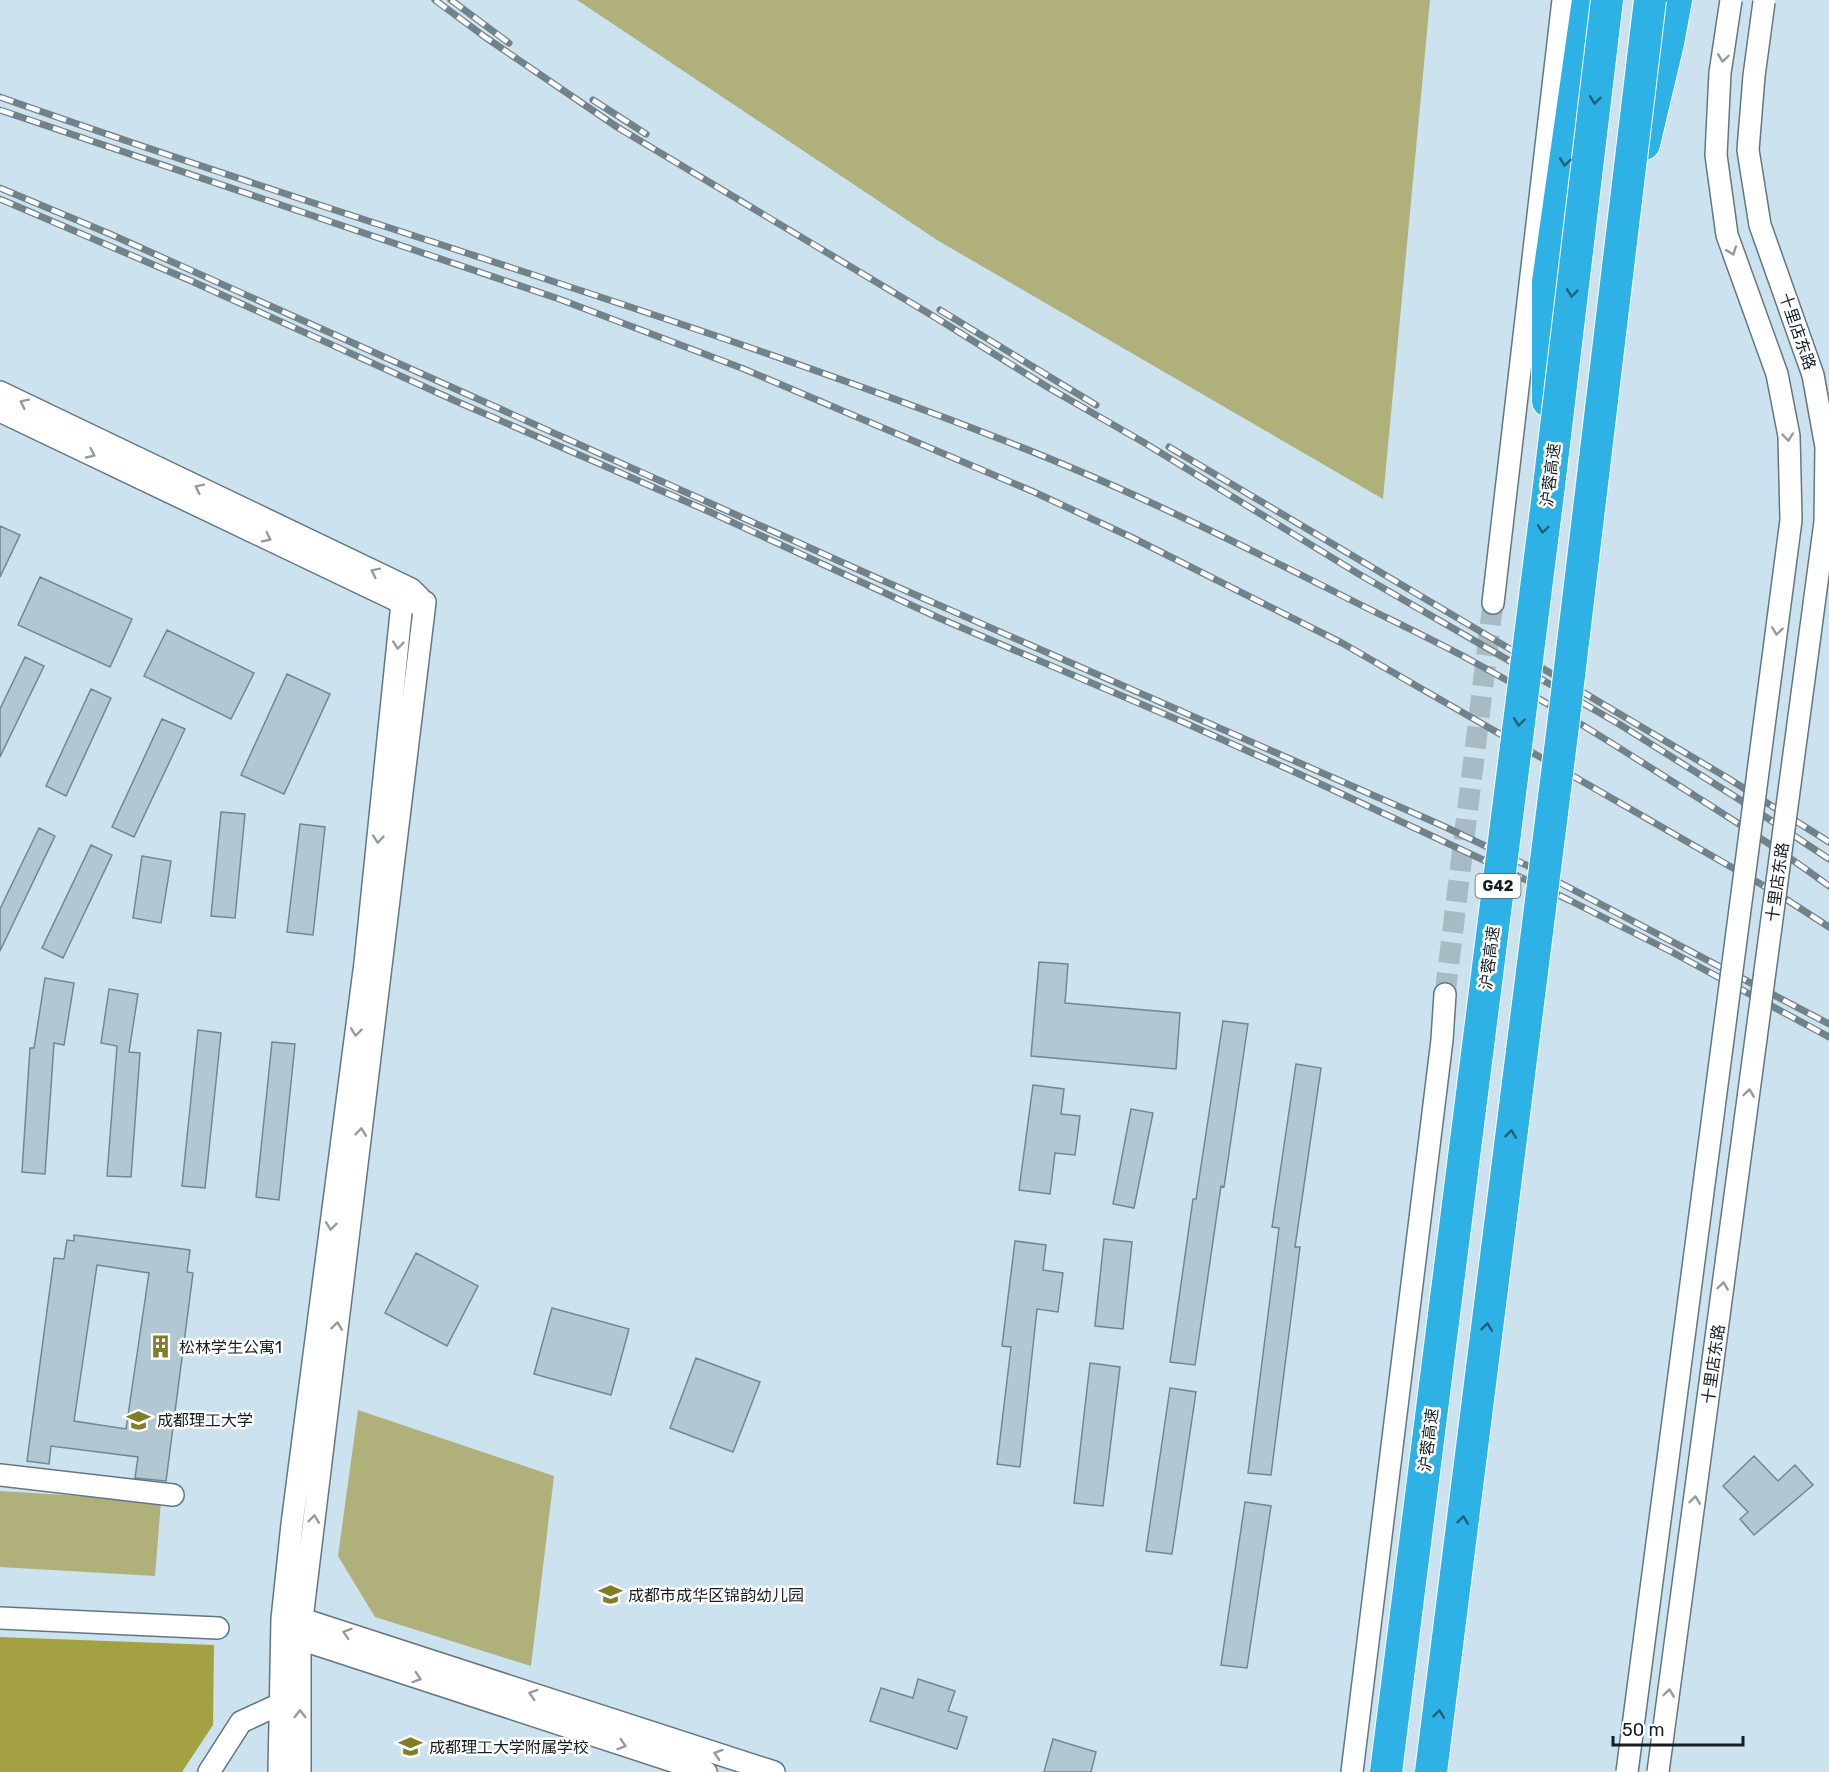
<svg xmlns="http://www.w3.org/2000/svg" width="1829" height="1772" font-family="Rubik,'Noto Sans SC',sans-serif">
	<style>
		.green { fill: #b0b07b }
		.forest { fill: #a3a141 }
		.building { fill: #b1c8d3; stroke: #728791; stroke-width: 1.5; fill-rule: evenodd }
		.lines { fill: none; stroke-linecap: round; stroke-linejoin: round }
		.minor-tunnel { stroke: #a7bbc5; stroke-width: 21; stroke-dasharray: 21 10; stroke-linecap: butt }
		.minor-casing { stroke: #637782; stroke-width: 24 }
		.highway-casing { stroke: #fff; stroke-width: 34 }
		.minor { stroke: #fff; stroke-width: 21 }
		.highway { stroke: #2eb1e4; stroke-width: 32 }
		.rail-casing { stroke: #72828a; stroke-width: 7 }
		.rail { stroke: #fff; stroke-width: 4.5; stroke-dasharray: 14; stroke-linecap: butt }
		.minor-bridge-casing { stroke: #637782; stroke-width: 24; stroke-linecap: butt }
		.highway-bridge-casing { stroke: #fff; stroke-width: 34; stroke-linecap: butt }
		.minor-bridge { stroke: #fff; stroke-width: 21 }
		.highway-bridge { stroke: #2eb1e4; stroke-width: 32 }
		.oneway { stroke: #969a9c }
		.oneway2 { stroke: #206079 }
		.labels { text-anchor: middle; stroke-width: 5; stroke-linejoin: round; paint-order: stroke }
		.shield { fill: #fff; stroke: #5b6264; stroke-width: 1.5 }
		.shield-label { font-size: 15px; font-weight: bold; fill: #151e22 }
		.street-label { font-size: 16px; fill: #151e22; stroke: #fff }
		.poi-label { font-size: 16px; fill: #151e22; stroke: #fff; text-anchor: start }
	</style>
	<rect width="100%" height="100%" fill="#cce2ee"/>
	<!-- green -->
	<path class="green" d="M 577,0 L 1430,0 L 1383,499 L 937,240 Z
		M 358,1410 L 554,1476 L 531,1666 L 375,1617 L 338,1556 Z
		M 0,1491 L 161,1501 L 155,1576 L 0,1567 Z"/>
	<!-- forest -->
	<path class="forest" d="M 0,1637 L 214,1645 L 213,1725 L 182,1772 L 0,1772 Z"/>
	<!-- building -->
	<path class="building" d="M 0,526 L 20,535 L 0,577 Z
		M 40,577 L 132,619 L 110,667 L 18,625 Z
		M 167,630 L 254,673 L 231,719 L 144,676 Z
		M 25,657 L 44,666 L 0,757 L 0,709 Z
		M 287,674 L 330,694 L 284,794 L 241,775 Z
		M 91,689 L 111,698 L 66,796 L 46,786 Z
		M 162,719 L 185,729 L 134,837 L 112,827 Z
		M 221,812 L 245,814 L 235,918 L 211,916 Z
		M 300,824 L 325,827 L 313,935 L 287,932 Z
		M 39,828 L 55,836 L 0,951 L 0,909 Z
		M 91,845 L 112,855 L 63,958 L 42,948 Z
		M 142,856 L 171,861 L 161,923 L 133,918 Z
		M 1039,962 L 1068,964 L 1065,1003 L 1180,1013 L 1176,1069 L 1031,1056 Z
		M 45,978 L 74,983 L 64,1045 L 54,1043 L 45,1174 L 22,1172 L 30,1048 L 34,1048 Z
		M 109,989 L 138,994 L 129,1052 L 140,1053 L 131,1177 L 107,1176 L 117,1046 L 101,1043 Z
		M 1223,1021 L 1248,1024 L 1224,1187 L 1221,1186 L 1195,1365 L 1170,1362 L 1193,1199 L 1196,1199 Z
		M 198,1030 L 221,1033 L 205,1188 L 182,1186 Z
		M 272,1042 L 295,1044 L 279,1200 L 256,1197 Z
		M 1296,1064 L 1321,1068 L 1295,1247 L 1300,1247 L 1271,1475 L 1248,1473 L 1279,1228 L 1272,1227 Z
		M 1033,1085 L 1064,1089 L 1061,1114 L 1080,1116 L 1075,1155 L 1055,1153 L 1050,1194 L 1019,1190 Z
		M 1131,1109 L 1153,1113 L 1134,1208 L 1113,1204 Z
		M 74,1235 L 190,1250 L 187,1272 L 193,1273 L 166,1481 L 135,1478 L 138,1457 L 51,1446 L 49,1464 L 27,1461 L 54,1258 L 64,1259 L 67,1240 L 74,1241 ZM 97,1265 L 149,1273 L 126,1429 L 74,1421 Z
		M 1104,1239 L 1132,1242 L 1123,1329 L 1095,1326 Z
		M 1015,1241 L 1046,1245 L 1043,1270 L 1063,1273 L 1058,1312 L 1037,1309 L 1020,1467 L 997,1464 L 1011,1347 L 1002,1346 Z
		M 416,1253 L 478,1286 L 447,1346 L 385,1313 Z
		M 552,1308 L 629,1329 L 611,1395 L 534,1374 Z
		M 696,1358 L 760,1382 L 733,1452 L 670,1428 Z
		M 1090,1363 L 1120,1367 L 1103,1506 L 1074,1503 Z
		M 1170,1388 L 1196,1392 L 1172,1554 L 1146,1551 Z
		M 1754,1456 L 1778,1481 L 1795,1465 L 1813,1485 L 1754,1535 L 1740,1519 L 1748,1512 L 1723,1486 Z
		M 1245,1502 L 1271,1506 L 1247,1668 L 1221,1665 Z
		M 918,1679 L 955,1691 L 948,1711 L 967,1717 L 957,1749 L 870,1721 L 881,1688 L 913,1698 Z
		M 1053,1739 L 1096,1752 L 1091,1772 L 1044,1772 Z"/>
	<g class="lines">
		<!-- minor-tunnel -->
		<path class="minor-tunnel" d="M 1445,994 L 1493,603"/>
		<defs>
			<path id="minor" d="M 0,392 L 411,589 L 420,598
				M 0,411 L 402,603 L 415,603
				M 1493,603 L 1563,0
				M 0,1475 L 173,1495
				M 0,1618 L 218,1628
				M 289,1619 L 302,1619 L 774,1772
				M 287,1640 L 300,1639 L 706,1772
				M 209,1772 L 241,1722 L 280,1704
				M 279,1772 L 282,1619 L 292,1524 L 365,963 L 402,603 L 411,589
				M 300,1772 L 300,1639 L 302,1619 L 425,602
				M 1352,1772 L 1442,1040 L 1445,994"/>
			<path id="highway" d="M 1644,144 L 1668,43 L 1676,0
				M 1548,401 L 1548,282 L 1588,0"/>
		</defs>
		<!-- minor casing -->
		<use href="#minor" class="minor-casing"/>
		<!-- highway casing -->
		<use href="#highway" class="highway-casing"/>
		<!-- minor -->
		<use href="#minor" class="minor"/>
		<!-- highway -->
		<use href="#highway" class="highway"/>
		<defs>
			<path id="rail" d="M 435,0 L 485,37 L 617,127 L 933,316 L 1049,388 L 1143,442 L 1357,573 L 1619,724 L 1734,796 L 1829,859
				M 451,0 L 509,43
				M 0,97 C 335,216 677,313 1008,442 C 1121,486 1230,539 1337,593 C 1382,616 1428,637 1472,661 C 1537,696 1599,735 1662,775 C 1719,811 1775,846 1829,886
				M 593,100 L 646,134
				M 0,110 L 559,299 L 744,369 L 1034,492 L 1133,538 L 1342,643 L 1778,894 L 1829,927
				M 0,188 L 110,234 L 877,578 L 1441,825 L 1526,865 L 1829,1024
				M 0,199 L 189,280 L 458,402 L 710,512 L 939,618 L 1183,722 L 1299,774 L 1569,900 L 1670,951 L 1829,1037
				M 940,310 L 1096,405
				M 1169,447 L 1726,777 L 1829,842"/>
		</defs>
		<!-- rail casing -->
		<use href="#rail" class="rail-casing"/>
		<!-- rail -->
		<use href="#rail" class="rail"/>
		<defs>
			<path id="minor-bridge" d="M 1627,1772 L 1791,520 L 1789,436 L 1777,374 L 1727,235 L 1716,155 L 1720,73 L 1731,0
				M 1658,1772 L 1825,522 L 1826,447 L 1813,375 L 1760,225 L 1748,150 L 1754,76 L 1764,2"/>
			<path id="highway-bridge" d="M 1386,1772 L 1549,486 L 1607,0
				M 1431,1772 L 1563,726 L 1650,0"/>
		</defs>
		<!-- minor-bridge casing -->
		<use href="#minor-bridge" class="minor-bridge-casing"/>
		<!-- highway-bridge casing -->
		<use href="#highway-bridge" class="highway-bridge-casing"/>
		<!-- minor-bridge -->
		<use href="#minor-bridge" class="minor-bridge"/>
		<!-- highway-bridge -->
		<use href="#highway-bridge" class="highway-bridge"/>
	</g>
	<!-- one-way arrows -->
	<defs><path id="oneway-chevron" d="M-2-3.5L2.5 0L-2 3.5" fill="none" stroke-width="1.6" stroke-linecap="round" stroke-linejoin="round" transform="scale(1.5)"/></defs>
	<g class="oneway">
		<use href="#oneway-chevron" transform="translate(1723 58) rotate(98)"/>
		<use href="#oneway-chevron" transform="translate(1732 251) rotate(70)"/>
		<use href="#oneway-chevron" transform="translate(24 403) rotate(-154)"/>
		<use href="#oneway-chevron" transform="translate(1788 437) rotate(84)"/>
		<use href="#oneway-chevron" transform="translate(91 454) rotate(25)"/>
		<use href="#oneway-chevron" transform="translate(199 488) rotate(-154)"/>
		<use href="#oneway-chevron" transform="translate(267 538) rotate(26)"/>
		<use href="#oneway-chevron" transform="translate(375 572) rotate(-154)"/>
		<use href="#oneway-chevron" transform="translate(1777 631) rotate(97)"/>
		<use href="#oneway-chevron" transform="translate(398 645) rotate(96)"/>
		<use href="#oneway-chevron" transform="translate(378 839) rotate(96)"/>
		<use href="#oneway-chevron" transform="translate(356 1032) rotate(97)"/>
		<use href="#oneway-chevron" transform="translate(1749 1093) rotate(-82)"/>
		<use href="#oneway-chevron" transform="translate(361 1132) rotate(-83)"/>
		<use href="#oneway-chevron" transform="translate(331 1226) rotate(97)"/>
		<use href="#oneway-chevron" transform="translate(1723 1286) rotate(-82)"/>
		<use href="#oneway-chevron" transform="translate(337 1326) rotate(-83)"/>
		<use href="#oneway-chevron" transform="translate(1695 1500) rotate(-82)"/>
		<use href="#oneway-chevron" transform="translate(314 1519) rotate(-83)"/>
		<use href="#oneway-chevron" transform="translate(347 1633) rotate(-162)"/>
		<use href="#oneway-chevron" transform="translate(417 1678) rotate(18)"/>
		<use href="#oneway-chevron" transform="translate(1669 1693) rotate(-82)"/>
		<use href="#oneway-chevron" transform="translate(533 1694) rotate(-162)"/>
		<use href="#oneway-chevron" transform="translate(300 1714) rotate(-90)"/>
		<use href="#oneway-chevron" transform="translate(622 1745) rotate(18)"/>
		<use href="#oneway-chevron" transform="translate(718 1754) rotate(-162)"/>
	</g>
	<g class="oneway2">
		<use href="#oneway-chevron" transform="translate(1595 100) rotate(97)"/>
		<use href="#oneway-chevron" transform="translate(1565 162) rotate(98)"/>
		<use href="#oneway-chevron" transform="translate(1572 293) rotate(97)"/>
		<use href="#oneway-chevron" transform="translate(1543 529) rotate(97)"/>
		<use href="#oneway-chevron" transform="translate(1519 722) rotate(97)"/>
		<use href="#oneway-chevron" transform="translate(1511 1134) rotate(-83)"/>
		<use href="#oneway-chevron" transform="translate(1487 1327) rotate(-83)"/>
		<use href="#oneway-chevron" transform="translate(1463 1520) rotate(-83)"/>
		<use href="#oneway-chevron" transform="translate(1439 1714) rotate(-83)"/>
	</g>
	<!-- icons -->
	<defs>
		<symbol id="building-bare" viewBox="-9 -9 18 18"><path d="M-4-6H4V6H1V3H-1V6H-4ZM-2.5-4.3h1.7v1.8h-1.7ZM.8-4.3h1.7v1.8H.8ZM-2.5-1h1.7V.8h-1.7ZM.8-1h1.7V.8H.8Z" fill="#807e26" stroke="#fff" stroke-width="2.5" paint-order="stroke"/></symbol>
		<symbol id="university-bare" viewBox="-9 -9 18 18"><path d="M0-5L7-2L0 1L-7-2ZM-4 1L0 2.5L4 1V4Q0 6-4 4Z" fill="#807e26" stroke="#fff" stroke-width="2.5" paint-order="stroke"/></symbol>
		<symbol id="school-bare" viewBox="-9 -9 18 18"><path d="M0-5L7-2L0 1L-7-2ZM-4 1L0 2.5L4 1V4Q0 6-4 4Z" fill="#807e26" stroke="#fff" stroke-width="2.5" paint-order="stroke"/></symbol>
	</defs>
	<g fill-rule="evenodd">
		<use href="#building-bare" x="144" y="1330" width="33" height="33"/>
		<use href="#university-bare" x="122" y="1404" width="33" height="33"/>
		<use href="#school-bare" x="594" y="1578" width="33" height="33"/>
		<use href="#school-bare" x="394" y="1730" width="33" height="33"/>
	</g>
	<g class="labels">
		<!-- shield labels -->
		<rect class="shield" x="1475.5" y="874" width="45" height="24" rx="4.5"/>
		<g class="shield-label">
			<text x="1498" y="891">G42</text>
		</g>
		<!-- street labels -->
		<g class="street-label">
			<text transform="translate(1798 331) rotate(71)" y="6">十里店东路</text>
			<text transform="translate(1550 475) rotate(-83)" y="6">沪蓉高速</text>
			<text transform="translate(1777 882) rotate(-82)" y="6">十里店东路</text>
			<text transform="translate(1489 958) rotate(-83)" y="6">沪蓉高速</text>
			<text transform="translate(1713 1364) rotate(-82)" y="6">十里店东路</text>
			<text transform="translate(1428 1440) rotate(-83)" y="6">沪蓉高速</text>
		</g>
		<!-- poi labels -->
		<g class="poi-label">
			<text x="179" y="1353">松林学生公寓1</text>
			<text x="157" y="1426">成都理工大学</text>
			<text x="628" y="1601">成都市成华区锦韵幼儿园</text>
			<text x="429" y="1753">成都理工大学附属学校</text>
		</g>
	</g>
	<!-- scale -->
	<path d="M1613 1736v9h130v-9" fill="none" stroke="#151e22" stroke-width="3"/>
	<text x="1622" y="1736" font-size="18" fill="#151e22" stroke="#ffffff" stroke-width="4.5" paint-order="stroke">50 m</text>
</svg>
